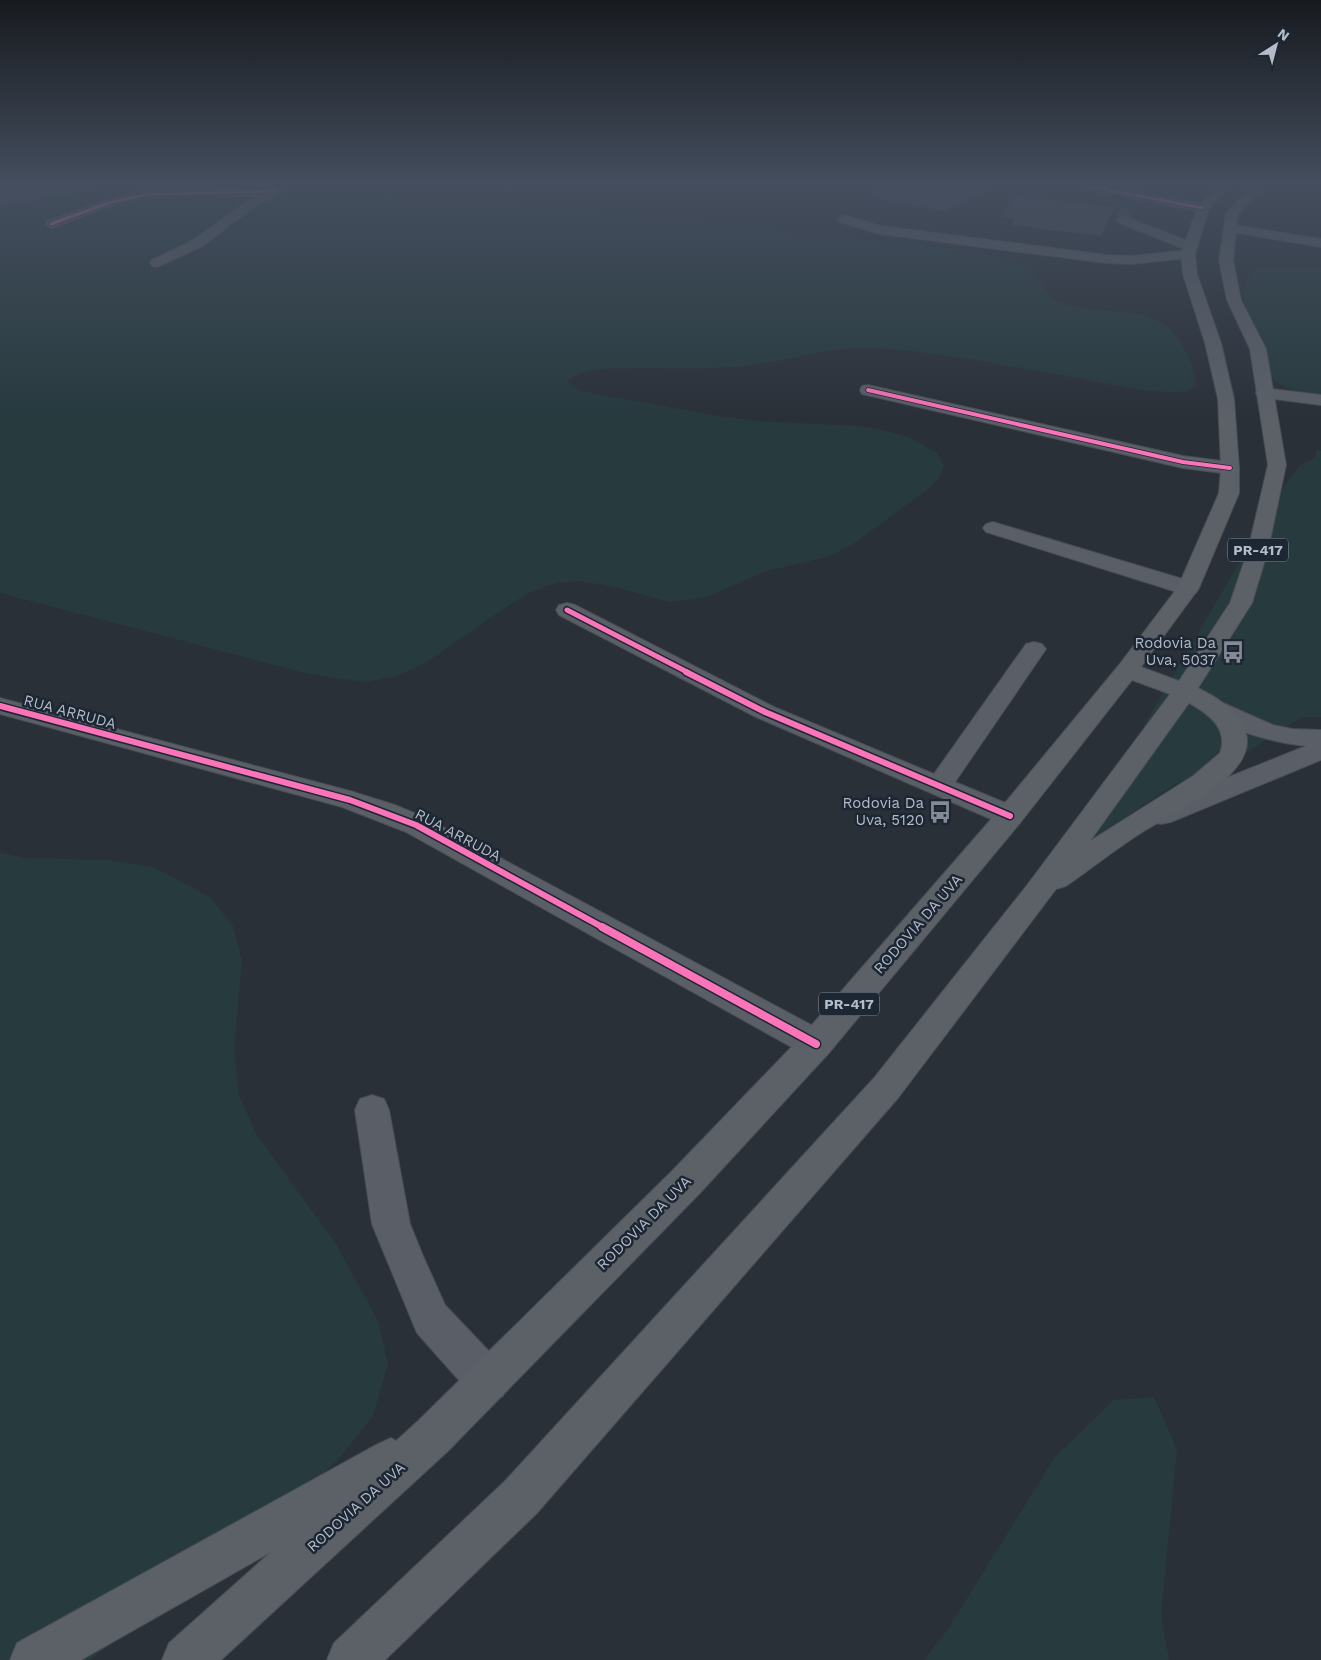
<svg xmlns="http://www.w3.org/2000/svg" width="1321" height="1660" font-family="'Work Sans',sans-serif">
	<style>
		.green { fill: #273a3e }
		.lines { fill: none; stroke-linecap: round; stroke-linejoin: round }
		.river { fill: #384963; fill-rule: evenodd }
		.building { fill: #444950 }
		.minor-tunnel { stroke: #3f454e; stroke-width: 13; stroke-dasharray: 13 6; stroke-linecap: butt }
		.minor-casing { stroke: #484c53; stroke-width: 2 }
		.major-casing { stroke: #484c55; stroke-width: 2 }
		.minor { fill: #5a5e66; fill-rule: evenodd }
		.major { fill: #5c6168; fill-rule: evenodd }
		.cycleway-far4-casing { stroke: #1d2633; stroke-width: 4.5 }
		.cycleway-far3-casing { stroke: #1d2633; stroke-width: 5.5 }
		.cycleway-far2-casing { stroke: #1d2633; stroke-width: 8 }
		.cycleway-far1-casing { stroke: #1d2633; stroke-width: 9 }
		.cycleway-casing { stroke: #1d2633; stroke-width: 11 }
		.cycleway-far4 { stroke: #fb73b8; stroke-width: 3 }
		.cycleway-far3 { stroke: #fb73b8; stroke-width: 4 }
		.cycleway-far2 { stroke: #fb73b8; stroke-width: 5 }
		.cycleway-far1 { stroke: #fb73b8; stroke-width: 6 }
		.cycleway { stroke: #fb73b8; stroke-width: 8 }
		.labels { text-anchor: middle; stroke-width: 5; stroke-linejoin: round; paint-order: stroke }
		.shield { fill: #1d2633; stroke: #878f9c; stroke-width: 1 }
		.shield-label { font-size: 14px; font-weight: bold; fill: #b4bcc9 }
		.poi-label { font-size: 15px; fill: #b4bcc9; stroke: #1d2633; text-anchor: end }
		.street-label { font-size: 15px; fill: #b4bcc9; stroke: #1d2633 }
	</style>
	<rect width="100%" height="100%" fill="#2a3038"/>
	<!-- green -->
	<path class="green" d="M 0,186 L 355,186 C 417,202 480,199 543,206 C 680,220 817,235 954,249 C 971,252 1018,258 1031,268 C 1043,279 1043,297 1059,302 C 1105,320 1162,297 1186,352 C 1191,363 1195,373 1196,385 C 1194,386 1192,388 1190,390 C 1173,398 1099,382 1078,378 C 1010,367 941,351 872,348 C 830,346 794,359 753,365 C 716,370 677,368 640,368 C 617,369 585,366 567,381 L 580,391 L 719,416 L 758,421 L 858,426 L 879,429 L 908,437 L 936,452 L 944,465 L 939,478 L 929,488 L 852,545 L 827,557 L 763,572 L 707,597 L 670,602 L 611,586 L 578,581 L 555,583 L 529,593 L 509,605 L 425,663 L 394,677 L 365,682 L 309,674 L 0,593 Z
		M 1271,266 L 1321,268 L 1321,398 C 1305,394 1283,389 1271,377 C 1264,371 1262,354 1258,345 C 1248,317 1226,273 1271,266 Z
		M 1316,450 L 1321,451 L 1321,717 L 1302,717 L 1246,753 L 1190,781 L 1177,783 L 1089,841 L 1134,751 L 1144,725 L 1285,485 L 1300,465 L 1315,458 Z
		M 0,853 L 26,858 L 108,860 L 153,867 L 210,897 L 233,926 L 242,961 L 234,1049 L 239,1095 L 256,1134 L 336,1244 L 378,1321 L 388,1364 L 373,1416 L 337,1461 L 212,1568 L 90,1660 L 0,1660 Z
		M 1154,1397 L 1177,1450 L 1161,1615 L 1169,1660 L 924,1660 L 948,1629 L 1055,1457 L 1114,1400 Z"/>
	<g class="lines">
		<!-- river -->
		<path class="river" d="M 37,186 L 91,186 L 88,191 L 80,192 L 0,205 L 0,191 Z"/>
	</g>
	<!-- building -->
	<path class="building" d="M 874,186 L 995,186 L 944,211 L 873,198 Z
		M 1015,196 L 1114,207 L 1101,236 L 1011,225 L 1015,219 L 1002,217 Z"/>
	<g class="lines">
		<!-- minor-tunnel -->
		<path class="minor-tunnel" d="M 1123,220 L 1126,209"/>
		<defs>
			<path id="minor" d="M 1080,186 L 1104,186 L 1203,204 L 1209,208 L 1203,212 L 1086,189 Z
				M 275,187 L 281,191 L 279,193 L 255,206 L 203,246 L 157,267 L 152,266 L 150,263 L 152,260 L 193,240 L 255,196 C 214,198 172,192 132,200 C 106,206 81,218 55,227 L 51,228 L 45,224 L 47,221 L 104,201 L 143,191 Z
				M 844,215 L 881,226 L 1107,255 L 1132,256 L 1187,250 L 1119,223 L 1117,220 L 1123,216 L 1196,244 L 1198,247 L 1191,251 L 1195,254 L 1193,257 L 1188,258 L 1132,264 L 1107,263 L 879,234 L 840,222 L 838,219 Z
				M 1229,224 L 1321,239 L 1321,247 L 1225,231 L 1223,228 L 1225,225 Z
				M 868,385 L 1183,456 L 1230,462 L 1237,464 L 1239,468 L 1237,472 L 1230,474 L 1183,468 L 862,394 L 860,390 L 862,386 Z
				M 1264,388 L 1321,395 L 1321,405 L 1258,397 L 1256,393 L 1258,389 Z
				M 993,522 L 1196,583 L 1199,588 L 1196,593 L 1188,594 L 1180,593 L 986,532 L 983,528 L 986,524 Z
				M 567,603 L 575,605 L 774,707 L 934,774 L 1026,644 L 1034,642 L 1042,644 L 1046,649 L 955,782 L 1020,809 L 1024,816 L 1020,823 L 1010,825 L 1000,823 L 756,717 L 559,615 L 556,610 L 559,605 Z
				M 0,698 L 350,791 L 395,805 L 426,818 L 828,1034 L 832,1044 L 828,1054 L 816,1058 L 804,1054 L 406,832 L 342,807 L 0,714 Z
				M 1212,698 L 1273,725 L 1292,729 L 1321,730 L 1321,760 L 1171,822 L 1161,824 L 1151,822 L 1147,815 L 1151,808 L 1306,746 C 1280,744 1214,728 1200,706 L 1203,701 Z
				M 372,1095 L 384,1099 L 389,1110 L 410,1224 L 423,1256 L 445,1305 L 503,1366 L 509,1381 L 503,1396 L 488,1402 L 473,1396 L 417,1333 L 372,1224 L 355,1110 L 360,1099 Z"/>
			<path id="major" d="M 1218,186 L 1230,186 L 1209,209 L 1195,254 L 1197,274 L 1221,343 L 1234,399 L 1239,468 L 1239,493 L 1199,588 L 1141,667 L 1179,681 L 1230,603 L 1248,550 L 1268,465 L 1250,349 L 1227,300 L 1219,260 L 1226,213 L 1252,186 L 1264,186 L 1238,214 L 1233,260 L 1241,300 L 1266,349 L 1286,465 L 1268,550 L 1252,603 L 1198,688 C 1216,697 1232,707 1242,724 C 1270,770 1175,812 1144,831 C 1117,848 1092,868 1066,886 L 1056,889 L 898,1098 L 537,1513 L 385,1660 L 327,1660 L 334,1643 L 505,1481 L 874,1078 L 1028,884 L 1170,694 L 1132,680 L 1020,823 L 828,1054 L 699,1194 L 448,1451 L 221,1660 L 162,1660 L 169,1643 L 271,1552 L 81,1660 L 10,1660 L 17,1643 L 376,1445 L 391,1438 L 396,1441 L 418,1421 L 673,1170 L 804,1034 L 1000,809 L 1119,665 L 1178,587 L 1219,493 L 1221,468 L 1218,399 L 1205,343 L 1183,274 L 1181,254 L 1197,208 ZM 1189,703 C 1208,714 1229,728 1220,753 L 1193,776 L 1090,841 Z"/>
		</defs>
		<!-- minor casing -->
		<use href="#minor" class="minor-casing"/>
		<!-- major casing -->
		<use href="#major" class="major-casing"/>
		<!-- minor -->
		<use href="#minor" class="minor"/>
		<!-- major -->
		<use href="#major" class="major"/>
		<defs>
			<path id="cycleway-far4" d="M 1086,186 L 1203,208
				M 51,224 L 108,203 L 143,195 L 275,191"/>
			<path id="cycleway-far3" d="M 868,390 L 1183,462 L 1230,468"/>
			<path id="cycleway-far2" d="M 567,610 L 689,673"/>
			<path id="cycleway-far1" d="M 686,672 L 765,712 L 1010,816
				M 0,706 L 350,800 L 416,825 L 604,928"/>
			<path id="cycleway" d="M 602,927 L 816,1044"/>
		</defs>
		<!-- cycleway-far4 casing -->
		<use href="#cycleway-far4" class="cycleway-far4-casing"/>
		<!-- cycleway-far3 casing -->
		<use href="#cycleway-far3" class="cycleway-far3-casing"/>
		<!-- cycleway-far2 casing -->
		<use href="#cycleway-far2" class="cycleway-far2-casing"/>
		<!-- cycleway-far1 casing -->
		<use href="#cycleway-far1" class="cycleway-far1-casing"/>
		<!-- cycleway casing -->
		<use href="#cycleway" class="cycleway-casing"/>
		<!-- cycleway-far4 -->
		<use href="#cycleway-far4" class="cycleway-far4"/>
		<!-- cycleway-far3 -->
		<use href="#cycleway-far3" class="cycleway-far3"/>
		<!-- cycleway-far2 -->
		<use href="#cycleway-far2" class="cycleway-far2"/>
		<!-- cycleway-far1 -->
		<use href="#cycleway-far1" class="cycleway-far1"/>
		<!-- cycleway -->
		<use href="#cycleway" class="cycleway"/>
	</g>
	<!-- sky -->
	<linearGradient id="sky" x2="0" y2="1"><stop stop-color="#171a1f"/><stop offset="0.44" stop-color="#444e5e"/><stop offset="1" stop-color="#444e5e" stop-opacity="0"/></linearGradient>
	<rect width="1321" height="418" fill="url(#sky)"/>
	<!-- icons -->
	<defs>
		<symbol id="bus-bare" viewBox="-9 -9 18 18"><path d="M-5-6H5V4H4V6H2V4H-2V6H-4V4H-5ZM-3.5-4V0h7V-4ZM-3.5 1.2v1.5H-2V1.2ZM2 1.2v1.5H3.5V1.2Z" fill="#848b96" stroke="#1d2633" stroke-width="2.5" paint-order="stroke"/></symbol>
	</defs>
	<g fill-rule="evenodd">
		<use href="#bus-bare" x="1217" y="636" width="32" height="32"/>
		<use href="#bus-bare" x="924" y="796" width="32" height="32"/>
	</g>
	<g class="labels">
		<!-- shield labels -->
		<g class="shield">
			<rect x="1228" y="538.5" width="60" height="23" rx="4"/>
			<rect x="819" y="992.5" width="60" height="23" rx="4"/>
		</g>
		<g class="shield-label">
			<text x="1258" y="555">PR-417</text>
			<text x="849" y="1009">PR-417</text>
		</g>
		<!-- poi labels -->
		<g class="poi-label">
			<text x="1216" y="648">Rodovia Da<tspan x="1216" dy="17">Uva, 5037</tspan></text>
			<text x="924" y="808">Rodovia Da<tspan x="924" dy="17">Uva, 5120</tspan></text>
		</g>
		<!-- street labels -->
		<g class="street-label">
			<text transform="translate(70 712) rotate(15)" y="5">RUA ARRUDA</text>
			<text transform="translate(458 835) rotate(28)" y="5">RUA ARRUDA</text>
			<text transform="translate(918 924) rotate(-49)" y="5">RODOVIA DA UVA</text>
			<text transform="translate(644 1223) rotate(-45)" y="5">RODOVIA DA UVA</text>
			<text transform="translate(356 1507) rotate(-42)" y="5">RODOVIA DA UVA</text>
		</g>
	</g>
	<!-- north arrow -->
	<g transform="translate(1276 45) rotate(36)" stroke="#1d2633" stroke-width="4" paint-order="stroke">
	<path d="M0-4L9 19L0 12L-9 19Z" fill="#b4bcc9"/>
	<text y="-8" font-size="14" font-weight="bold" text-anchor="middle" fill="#b4bcc9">N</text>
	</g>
</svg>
